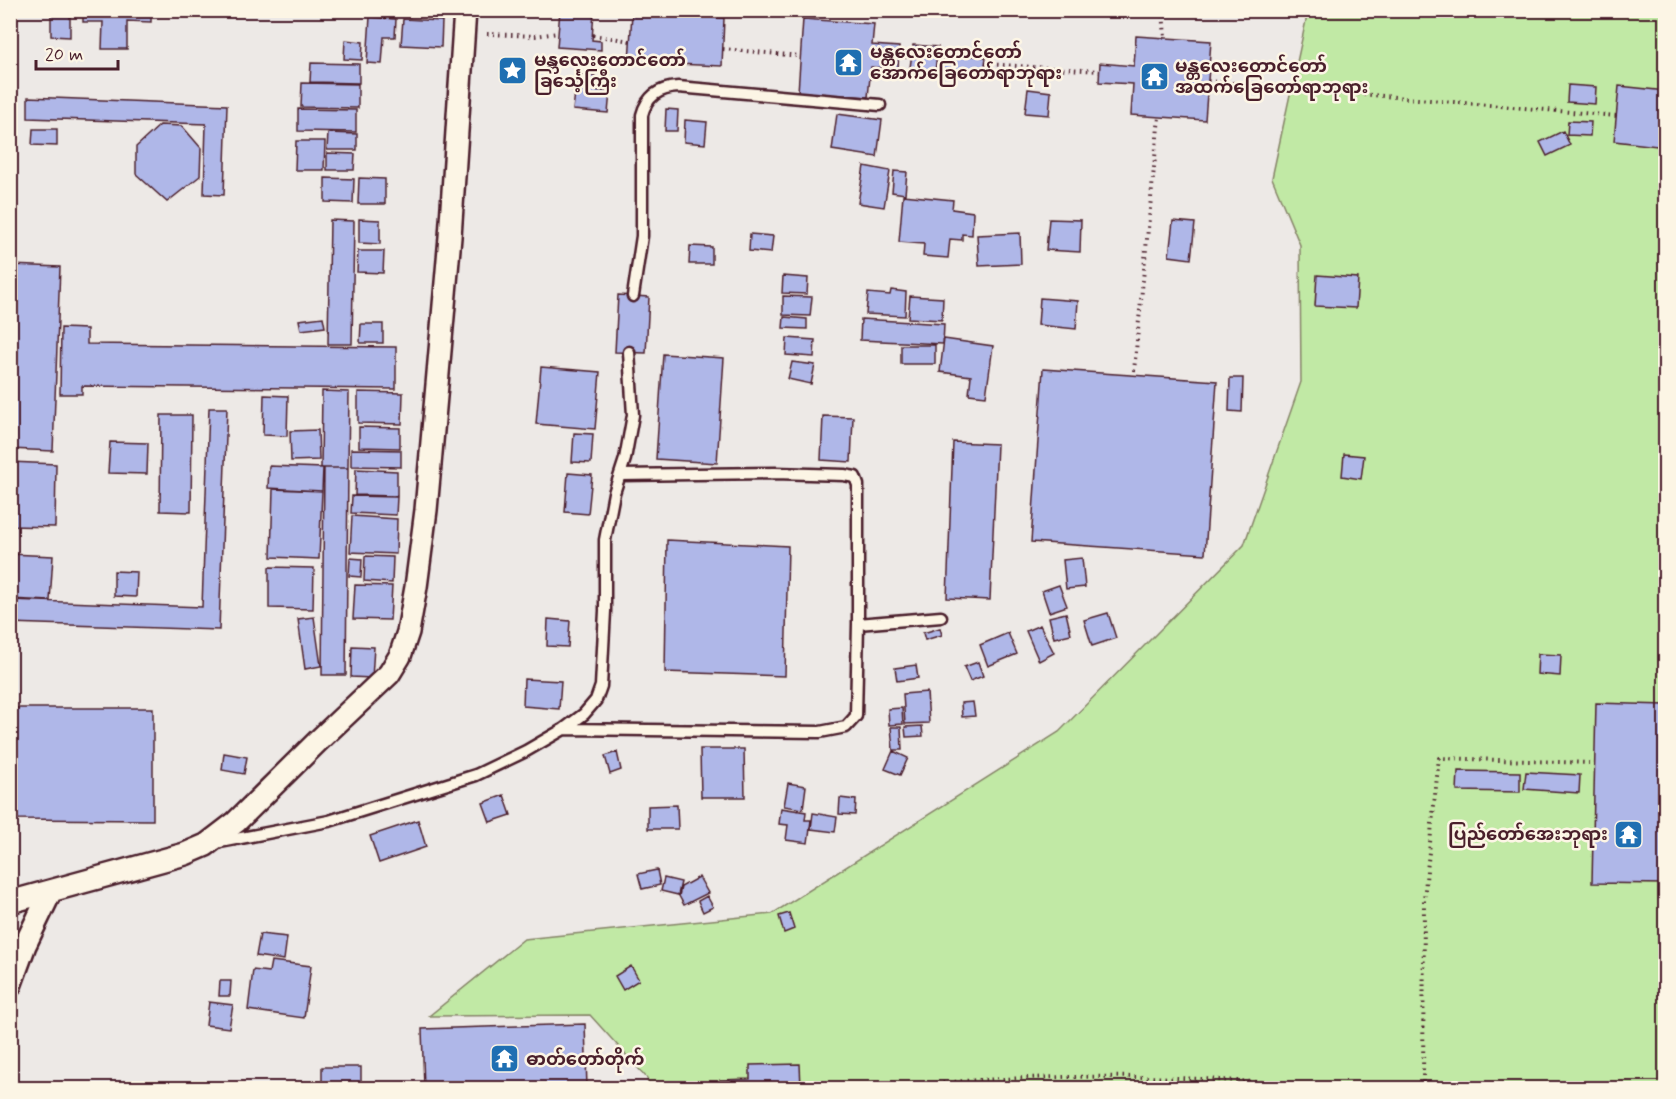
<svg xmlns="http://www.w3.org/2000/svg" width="1676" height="1099" font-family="Mynerve,'Noto Sans Myanmar',sans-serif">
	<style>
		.green { fill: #c1e9a5; stroke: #868468; stroke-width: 1.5 }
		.building { fill: #afb7e8; stroke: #4a1f2b; stroke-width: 1.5 }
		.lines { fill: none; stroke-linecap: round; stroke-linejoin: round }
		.service-casing { stroke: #4a1f2b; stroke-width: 15 }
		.minor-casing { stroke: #4a1f2b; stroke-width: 26 }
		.path { stroke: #4a1f2b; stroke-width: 4; stroke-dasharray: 1.5 4.5; stroke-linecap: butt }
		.service { stroke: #fcf5e5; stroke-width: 10 }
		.minor { stroke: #fcf5e5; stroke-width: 21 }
		.labels { text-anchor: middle; stroke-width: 5; stroke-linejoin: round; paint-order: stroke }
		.poi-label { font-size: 18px; font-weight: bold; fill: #4a1f2b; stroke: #fcf5e5; text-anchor: start }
	</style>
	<rect width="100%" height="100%" fill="#ede9e6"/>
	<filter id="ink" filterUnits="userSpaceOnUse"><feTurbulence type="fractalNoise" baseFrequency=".0167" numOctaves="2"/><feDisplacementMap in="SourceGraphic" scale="12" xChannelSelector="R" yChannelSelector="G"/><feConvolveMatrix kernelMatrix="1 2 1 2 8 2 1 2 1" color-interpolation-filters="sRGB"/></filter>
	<g filter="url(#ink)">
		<!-- green -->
		<path class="green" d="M 1308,11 L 1665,11 L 1665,1088 L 649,1088 L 647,1078 L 590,1015 L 429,1016 L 524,939 L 772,914 L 1059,732 L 1244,545 L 1301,382 L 1300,245 L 1272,178 Z"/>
		<!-- building -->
		<path class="building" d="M 51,10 L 70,10 L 70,37 L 51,36 Z
			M 83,10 L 151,10 L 151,22 L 127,21 L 127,49 L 102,49 L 103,22 L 83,22 Z
			M 560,10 L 594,11 L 592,40 L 601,41 L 601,50 L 557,47 Z
			M 632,13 L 724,18 L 722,66 L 629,62 Z
			M 370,17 L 396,19 L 395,37 L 384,37 L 382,64 L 367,63 Z
			M 403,19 L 442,21 L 441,47 L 401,45 Z
			M 803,19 L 874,24 L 872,45 L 899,47 L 898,69 L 871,67 L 868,97 L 798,92 Z
			M 1136,36 L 1211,41 L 1205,120 L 1131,115 L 1133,84 L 1099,82 L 1100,63 L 1134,66 Z
			M 345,40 L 363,42 L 362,60 L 344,59 Z
			M 913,45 L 938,47 L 935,71 L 910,68 Z
			M 943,53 L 986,57 L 984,73 L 942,69 Z
			M 311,63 L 359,64 L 359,83 L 310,82 Z
			M 577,74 L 595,76 L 594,90 L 610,92 L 608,113 L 573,110 Z
			M 302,83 L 358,84 L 358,108 L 301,107 Z
			M 1568,85 L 1596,87 L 1595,104 L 1567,102 Z
			M 1619,86 L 1666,91 L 1666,147 L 1614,141 Z
			M 1028,89 L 1051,92 L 1049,115 L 1025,113 Z
			M 28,97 L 227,105 L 224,195 L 204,194 L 206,124 L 28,118 Z
			M 298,109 L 356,110 L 356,132 L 298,131 Z
			M 666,109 L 678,110 L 677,131 L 665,131 Z
			M 837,114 L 882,120 L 877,157 L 832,150 Z
			M 685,120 L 707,122 L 705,144 L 684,142 Z
			M 1568,121 L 1591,122 L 1590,136 L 1567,135 Z
			M 160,125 L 182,126 L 201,148 L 200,176 L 167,202 L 136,174 L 136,147 Z
			M 33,129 L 57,129 L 57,146 L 32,145 Z
			M 1563,131 L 1570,145 L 1547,156 L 1540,142 Z
			M 328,133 L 357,134 L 357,150 L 327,150 Z
			M 296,141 L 325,141 L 324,170 L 295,170 Z
			M 327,153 L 355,154 L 354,170 L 327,170 Z
			M 864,166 L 890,171 L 884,207 L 858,203 Z
			M 894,171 L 907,172 L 905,194 L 892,192 Z
			M 325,178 L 354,179 L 353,203 L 325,202 Z
			M 359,178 L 385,179 L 385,204 L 358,204 Z
			M 903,195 L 953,200 L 952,209 L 973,212 L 972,235 L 962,234 L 962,240 L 950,239 L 948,258 L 923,256 L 924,244 L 899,242 Z
			M 359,219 L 380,220 L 380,244 L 359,243 Z
			M 1049,219 L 1081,220 L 1080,252 L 1046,250 Z
			M 330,220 L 354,221 L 352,344 L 328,344 Z
			M 1173,221 L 1195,223 L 1191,259 L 1169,256 Z
			M 1020,233 L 1021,264 L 979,266 L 977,235 Z
			M 750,234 L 773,236 L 771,253 L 749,251 Z
			M 690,246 L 712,247 L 712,264 L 689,264 Z
			M 358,251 L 384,251 L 383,273 L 357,272 Z
			M 10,265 L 60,267 L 53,451 L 10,449 Z
			M 1317,275 L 1358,278 L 1356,308 L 1315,306 Z
			M 783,276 L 808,278 L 807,294 L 782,293 Z
			M 891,290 L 906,292 L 905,316 L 866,314 L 868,293 L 890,295 Z
			M 618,295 L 649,297 L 646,353 L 615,352 Z
			M 783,296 L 812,297 L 810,316 L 783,315 Z
			M 910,296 L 943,298 L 942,320 L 908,318 Z
			M 1040,298 L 1078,301 L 1076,329 L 1038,325 Z
			M 323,317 L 325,327 L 301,330 L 299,320 Z
			M 784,317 L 807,319 L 807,329 L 783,328 Z
			M 861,319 L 944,324 L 943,344 L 860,340 Z
			M 361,324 L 383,324 L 383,343 L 360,343 Z
			M 61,328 L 87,329 L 87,344 L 396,347 L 396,389 L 82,386 L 82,394 L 60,394 Z
			M 787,338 L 815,340 L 814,357 L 786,355 Z
			M 944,339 L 993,346 L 986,396 L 969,394 L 971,376 L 940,372 Z
			M 901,345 L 935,345 L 935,364 L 901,364 Z
			M 663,354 L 724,358 L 717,463 L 656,459 Z
			M 792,362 L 815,365 L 811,384 L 788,379 Z
			M 541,367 L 600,372 L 595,429 L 536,424 Z
			M 1043,369 L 1217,381 L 1205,554 L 1031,542 Z
			M 1230,378 L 1243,378 L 1242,412 L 1229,411 Z
			M 322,391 L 349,392 L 348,468 L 321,468 Z
			M 358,392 L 403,393 L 402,424 L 358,423 Z
			M 264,395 L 288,396 L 287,436 L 263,435 Z
			M 209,408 L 227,408 L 219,630 L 10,623 L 10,600 L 202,607 Z
			M 161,415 L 192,415 L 191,512 L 160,511 Z
			M 823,416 L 853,417 L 851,462 L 821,460 Z
			M 359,427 L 400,428 L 400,448 L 359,447 Z
			M 318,430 L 319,460 L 291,461 L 290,431 Z
			M 574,433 L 593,434 L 591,463 L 572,462 Z
			M 110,442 L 148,443 L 147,474 L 108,473 Z
			M 953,442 L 997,444 L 990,600 L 947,598 Z
			M 351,449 L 401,450 L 401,467 L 351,466 Z
			M 1344,454 L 1364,456 L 1361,479 L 1342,476 Z
			M 10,462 L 56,464 L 55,527 L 10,526 Z
			M 269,466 L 323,468 L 322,491 L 268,488 Z
			M 324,468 L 348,468 L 346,675 L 322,675 Z
			M 356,469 L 397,471 L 397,496 L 355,495 Z
			M 568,473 L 592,475 L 588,514 L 565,512 Z
			M 273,489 L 322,491 L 319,559 L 271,557 Z
			M 352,496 L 397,497 L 396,515 L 351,513 Z
			M 352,516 L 397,519 L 396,554 L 350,552 Z
			M 667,540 L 788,546 L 785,676 L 665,672 Z
			M 10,554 L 53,556 L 50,601 L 10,599 Z
			M 365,556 L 393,557 L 392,583 L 364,581 Z
			M 350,558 L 362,559 L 361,577 L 349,576 Z
			M 1082,558 L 1085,587 L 1066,589 L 1063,560 Z
			M 269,567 L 314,568 L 313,609 L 269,608 Z
			M 114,571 L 137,572 L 136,597 L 114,596 Z
			M 355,585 L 392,586 L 390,620 L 353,619 Z
			M 1059,585 L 1067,606 L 1049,612 L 1042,591 Z
			M 1066,613 L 1071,634 L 1054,638 L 1049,617 Z
			M 1108,613 L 1116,638 L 1092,646 L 1084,620 Z
			M 314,617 L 321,666 L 305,669 L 298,619 Z
			M 548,619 L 570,621 L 568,647 L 547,646 Z
			M 1040,625 L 1054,653 L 1039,661 L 1026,631 Z
			M 940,628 L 942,635 L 925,640 L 923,633 Z
			M 1008,633 L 1017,654 L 988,666 L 980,645 Z
			M 352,646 L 374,647 L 372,678 L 351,677 Z
			M 1538,654 L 1561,655 L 1560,676 L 1537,674 Z
			M 978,662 L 983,676 L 970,681 L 964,667 Z
			M 916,665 L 918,678 L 897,681 L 895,668 Z
			M 524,679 L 561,681 L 559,709 L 523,706 Z
			M 927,692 L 929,723 L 905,724 L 903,694 Z
			M 973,702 L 975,716 L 962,717 L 961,703 Z
			M 1596,703 L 1666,705 L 1666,884 L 1592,883 Z
			M 10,708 L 153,708 L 153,820 L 10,819 Z
			M 902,708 L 903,724 L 889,725 L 888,709 Z
			M 922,726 L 923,736 L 906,737 L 905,727 Z
			M 891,727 L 901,727 L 902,750 L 893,750 Z
			M 700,749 L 744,749 L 745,797 L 701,797 Z
			M 893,751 L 908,758 L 900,775 L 885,769 Z
			M 617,752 L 621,770 L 610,774 L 605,756 Z
			M 224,753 L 247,757 L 244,774 L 222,770 Z
			M 1458,771 L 1520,772 L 1520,792 L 1457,791 Z
			M 1526,772 L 1580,775 L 1579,793 L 1524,789 Z
			M 788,783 L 806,786 L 803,809 L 784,806 Z
			M 504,795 L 511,815 L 490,822 L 483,803 Z
			M 840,798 L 856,800 L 855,815 L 839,814 Z
			M 677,805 L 678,829 L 648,829 L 648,806 Z
			M 781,808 L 806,812 L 805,820 L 811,820 L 808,843 L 786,840 L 788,825 L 779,824 Z
			M 813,813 L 837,817 L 835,832 L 811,829 Z
			M 418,820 L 426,847 L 379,863 L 370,836 Z
			M 657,870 L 660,885 L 642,889 L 638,874 Z
			M 699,877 L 708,893 L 684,905 L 679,896 L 681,887 Z
			M 664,878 L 681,882 L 678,895 L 661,891 Z
			M 707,896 L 713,907 L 703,912 L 698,901 Z
			M 789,913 L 794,929 L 784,933 L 779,916 Z
			M 260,934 L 287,937 L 284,960 L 256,956 Z
			M 271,961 L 311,966 L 304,1018 L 248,1010 L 253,970 L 269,972 Z
			M 631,966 L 639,980 L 623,990 L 615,976 Z
			M 220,981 L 231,981 L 230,996 L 219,996 Z
			M 209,1002 L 233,1005 L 229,1028 L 206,1025 Z
			M 585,1024 L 587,1088 L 424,1088 L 422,1029 Z
			M 800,1064 L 801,1088 L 720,1088 L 720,1080 L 750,1079 L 750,1065 Z
			M 322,1067 L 361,1067 L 361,1088 L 322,1088 Z"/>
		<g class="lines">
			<defs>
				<path id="service" d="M 633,296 L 642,236 L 642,115 C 647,96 659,88 678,87 L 880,105
					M 858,624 L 941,617
					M 565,729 L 820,732 L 846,727 L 856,716 L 858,624 L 858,485 L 855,477 L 844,475 L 775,473 L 620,475
					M 215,843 L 329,821 L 476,775 L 526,751 L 564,729 L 584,714 L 596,700 L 601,686 L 605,611 L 605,540 L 614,493 L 625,459 L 633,415 L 629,352"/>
				<path id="minor" d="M 10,902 L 185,854 L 206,845 L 236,822 L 318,741 L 389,674 L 400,656 L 408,632 L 416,587 L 426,510 L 450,237 L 465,10
					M 10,986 L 25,945 L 51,891"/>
			</defs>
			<!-- service casing -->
			<use href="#service" class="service-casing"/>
			<!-- minor casing -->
			<use href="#minor" class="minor-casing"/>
			<!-- path -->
			<path class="path" d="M 1163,10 L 1165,38
				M 487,34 L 535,36 L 558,33
				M 593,35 L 630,41
				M 723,49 L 800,56
				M 899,57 L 911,57
				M 937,59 L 942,60
				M 985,64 L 1100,71
				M 1208,81 L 1617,116
				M 1134,371 L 1159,117
				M 895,1088 C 924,1086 953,1081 981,1080 C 1094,1074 1208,1076 1320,1088
				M 1423,1088 L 1424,899 L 1439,758 L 1589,763"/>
			<!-- service -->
			<use href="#service" class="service"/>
			<!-- minor -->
			<use href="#minor" class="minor"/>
		</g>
	</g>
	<!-- icons -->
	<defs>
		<symbol id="temple-square" viewBox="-11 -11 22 22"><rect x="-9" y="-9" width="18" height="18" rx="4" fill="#1f6fb2" stroke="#fcf5e5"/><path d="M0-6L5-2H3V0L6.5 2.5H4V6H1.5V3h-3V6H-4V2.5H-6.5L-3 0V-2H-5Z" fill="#fff"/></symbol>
		<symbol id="sight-square" viewBox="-11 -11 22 22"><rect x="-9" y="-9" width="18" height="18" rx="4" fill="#1f6fb2" stroke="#fcf5e5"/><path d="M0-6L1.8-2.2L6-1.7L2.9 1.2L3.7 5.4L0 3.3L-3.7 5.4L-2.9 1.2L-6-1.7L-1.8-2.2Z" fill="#fff"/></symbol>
	</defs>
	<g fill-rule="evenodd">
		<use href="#temple-square" x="832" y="46" width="33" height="33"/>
		<use href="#sight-square" x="496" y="54" width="33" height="33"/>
		<use href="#temple-square" x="1138" y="60" width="33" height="33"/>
		<use href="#temple-square" x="1612" y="818" width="33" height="33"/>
		<use href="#temple-square" x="488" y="1042" width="33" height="33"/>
	</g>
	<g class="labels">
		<!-- poi labels -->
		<g class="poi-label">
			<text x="870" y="58">မန္တ‌လေးတောင်တော်<tspan x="870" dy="21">အောက်ခြေတော်ရာဘုရား‌</tspan></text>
			<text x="534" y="66">မန္တလေးတောင်တော်<tspan x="534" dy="21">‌ခြင်္သေ့ကြီး</tspan></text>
			<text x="1175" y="72">မန္တ‌လေးတောင်တော်<tspan x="1175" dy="21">အထက်ခြေတော်ရာဘုရား‌</tspan></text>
			<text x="1608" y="840" text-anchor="end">ပြည်တော်အေးဘုရား</text>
			<text x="526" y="1065">ဓာတ်တော်တိုက်</text>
		</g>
	</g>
	<!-- margin -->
	<rect width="1676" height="1099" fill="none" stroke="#fcf5e5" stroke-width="36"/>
	<rect x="18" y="18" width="1640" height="1063" fill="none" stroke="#4a1f2b" stroke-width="2" filter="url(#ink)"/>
	<!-- scale -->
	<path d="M36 60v9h82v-9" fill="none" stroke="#4a1f2b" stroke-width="3"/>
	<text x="45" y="60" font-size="18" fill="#4a1f2b" stroke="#fcf5e5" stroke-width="4.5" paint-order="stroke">20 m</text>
</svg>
